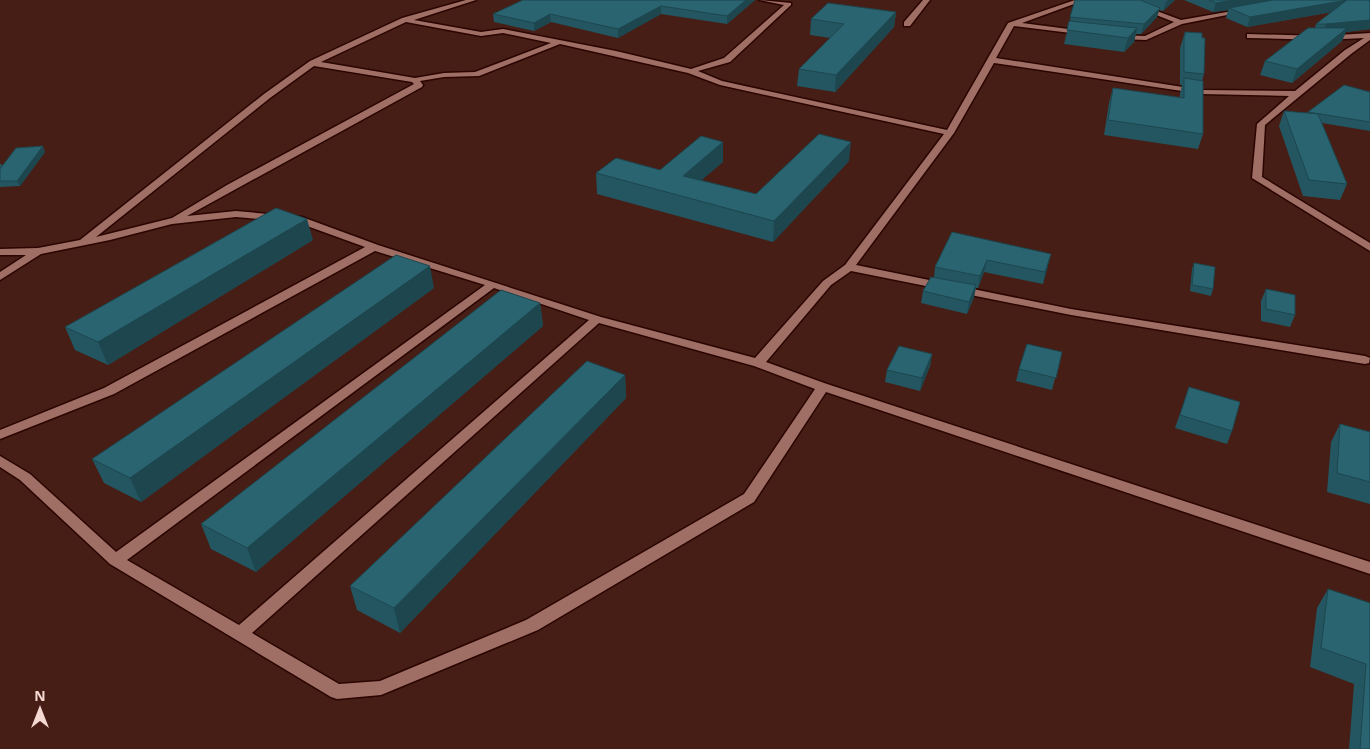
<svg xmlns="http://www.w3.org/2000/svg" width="1370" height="749" font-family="'Open Sans',sans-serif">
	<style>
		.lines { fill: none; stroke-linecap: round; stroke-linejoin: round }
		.minor-casing { stroke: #2b0501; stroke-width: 3 }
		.minor { fill: #9f6e64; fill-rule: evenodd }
		.wall { fill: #235660 }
		.shaded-wall { fill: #1d464e }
		.building { fill: #296470; stroke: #1d464e }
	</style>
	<rect width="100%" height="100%" fill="#461e15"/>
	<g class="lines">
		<defs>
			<path id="minor" d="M 466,0 L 476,0 L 414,20 L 481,32 L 503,29 L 616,51 L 691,69 L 724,58 L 784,5 L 759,0 L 791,3 L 791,5 L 730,62 L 698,71 L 722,81 L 947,130 L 1008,23 L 1075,0 L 1085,0 L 1022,23 L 1084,31 L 1088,33 L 1087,35 L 1014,26 L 996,58 L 1202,90 L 1295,91 L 1345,50 L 1364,38 L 1322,40 L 1250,38 L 1247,38 L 1247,34 L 1322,36 L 1370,33 L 1370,40 L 1351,54 L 1265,125 L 1262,177 L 1370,243 L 1370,251 L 1252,178 L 1257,124 L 1289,96 L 1202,94 L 994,63 L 954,133 L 856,265 L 1071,309 L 1365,356 L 1370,358 L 1369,363 L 1365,364 L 1071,315 L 851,271 L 831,285 L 766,362 L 827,384 L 1370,562 L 1370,574 L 826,392 L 754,502 L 538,630 L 381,695 L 337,699 L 331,697 L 110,564 L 20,480 L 0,467 L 0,456 L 30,474 L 116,552 L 485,285 L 375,251 L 114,394 L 0,439 L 0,430 L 104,388 L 365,247 L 296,222 L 236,217 L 172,224 L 110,240 L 41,254 L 0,280 L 0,272 L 26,255 L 0,255 L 0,249 L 38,248 L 80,240 L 264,94 L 310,61 L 402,18 ZM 406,22 L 481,36 L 503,33 L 551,43 L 475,72 L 444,73 L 415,78 L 321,62 ZM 560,44 L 688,73 L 720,85 L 944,134 L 845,265 L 823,281 L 755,358 L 601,317 L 378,245 L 302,217 L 236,211 L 187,216 L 422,87 L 423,85 L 420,81 L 444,77 L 479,76 ZM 314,66 L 412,82 L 414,84 L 227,185 L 172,218 L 96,237 L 270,98 ZM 494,288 L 589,320 L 239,625 L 127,560 ZM 599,323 L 754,366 L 815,389 L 744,494 L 526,620 L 380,681 L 339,684 L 252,633 Z
				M 923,0 L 930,0 L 910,26 L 904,26 L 904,22 Z
				M 1118,0 L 1127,0 L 1181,20 L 1244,9 L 1247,11 L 1182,24 L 1146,40 L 1119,39 L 1115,37 L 1116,35 L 1145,36 L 1174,22 Z"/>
		</defs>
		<!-- minor casing -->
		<use href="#minor" class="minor-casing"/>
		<!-- minor -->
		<use href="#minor" class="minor"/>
	</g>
	<!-- wall -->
	<path class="wall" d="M 755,0 L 727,24 L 661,14 L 618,38 L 551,22 L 534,31 L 494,22 L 493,14 Z
		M 1075,0 L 1175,0 L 1163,11 L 1159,10 L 1157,17 L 1141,34 L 1136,34 L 1134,42 L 1124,52 L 1064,44 Z
		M 1184,0 L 1370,0 L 1370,29 L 1346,32 L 1342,41 L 1292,83 L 1260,75 L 1265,61 L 1315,28 L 1316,24 L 1332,12 L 1247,27 L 1226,18 L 1228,10 L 1213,12 Z
		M 896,12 L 894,27 L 835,92 L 797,86 L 799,69 L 830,38 L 810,35 L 811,19 Z
		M 1185,32 L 1204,74 L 1202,81 L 1203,134 L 1198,149 L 1104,135 L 1109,103 L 1113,88 L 1180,98 L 1180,93 L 1182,85 L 1180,85 L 1180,48 Z
		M 1370,92 L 1370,131 L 1322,123 L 1347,184 L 1340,200 L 1303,196 L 1279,126 L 1284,111 L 1307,113 L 1308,112 Z
		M 723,142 L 723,162 L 701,180 L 756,194 L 849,161 L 773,242 L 597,194 L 596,173 L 660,170 Z
		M 45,152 L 20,186 L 0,187 L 0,164 L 3,165 Z
		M 952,232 L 1048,266 L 1043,284 L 984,272 L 978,288 L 976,288 L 974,297 L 967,314 L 921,303 L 923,291 L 934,277 L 935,267 Z
		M 313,240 L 108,365 L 75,350 L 65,327 Z
		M 1194,263 L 1213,289 L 1211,296 L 1190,291 L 1192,269 Z
		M 434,288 L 141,502 L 104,483 L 92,459 Z
		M 1266,289 L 1295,315 L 1290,327 L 1261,321 L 1261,301 Z
		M 540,303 L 543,326 L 256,572 L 211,549 L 201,524 Z
		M 1062,352 L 1052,390 L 1016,381 L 1019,369 Z
		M 932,354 L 930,366 L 920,391 L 885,382 L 887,370 Z
		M 625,375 L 626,398 L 400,633 L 357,610 L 350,586 Z
		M 1189,387 L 1232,431 L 1227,444 L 1175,428 Z
		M 1340,424 L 1370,432 L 1370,504 L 1327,492 L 1331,442 Z
		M 1328,589 L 1370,603 L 1370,749 L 1349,749 L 1354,684 L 1310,667 L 1317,608 Z"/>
	<!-- shaded-wall -->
	<path class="shaded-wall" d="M 746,0 L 755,0 L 727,24 L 727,16 Z
		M 1168,0 L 1175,0 L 1163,11 L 1166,2 Z
		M 1233,0 L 1285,0 L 1229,8 L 1228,10 L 1213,12 L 1216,3 Z
		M 1347,0 L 1343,10 L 1247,27 L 1250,17 Z
		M 661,6 L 661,14 L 618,38 L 618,29 Z
		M 1160,8 L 1157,17 L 1141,34 L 1144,24 Z
		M 896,12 L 894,27 L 835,92 L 836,75 Z
		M 550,14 L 551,22 L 534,31 L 534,23 Z
		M 1370,20 L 1370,29 L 1346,32 L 1342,41 L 1292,83 L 1297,69 L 1322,34 L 1326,24 Z
		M 1137,28 L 1134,42 L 1124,52 L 1128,38 Z
		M 723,142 L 723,162 L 683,196 L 683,176 Z
		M 851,142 L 849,161 L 773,242 L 774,221 Z
		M 43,146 L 45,152 L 20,186 L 17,181 Z
		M 307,219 L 313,240 L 108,365 L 98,342 Z
		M 1051,254 L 1048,266 L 1043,284 L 1045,272 Z
		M 987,260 L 984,272 L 978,288 L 980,276 Z
		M 430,266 L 434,288 L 141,502 L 130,478 Z
		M 976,285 L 974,297 L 967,314 L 969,302 Z
		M 540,303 L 543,326 L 256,572 L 247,548 Z
		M 932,354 L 930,366 L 920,391 L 922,378 Z
		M 625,375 L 626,398 L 400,633 L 394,608 Z"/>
	<!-- building -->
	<path class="building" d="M 523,0 L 746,0 L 727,16 L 661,6 L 618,29 L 550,14 L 534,23 L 493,14 Z
		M 1075,0 L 1140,0 L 1160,8 L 1144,24 L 1070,17 Z
		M 1209,0 L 1233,0 L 1216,3 Z
		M 1273,0 L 1368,0 L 1370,1 L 1370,20 L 1326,24 L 1316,24 L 1347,0 L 1250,17 L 1229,8 Z
		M 828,3 L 896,12 L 836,75 L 799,69 L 844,24 L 811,19 Z
		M 1069,21 L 1137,28 L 1128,38 L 1067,30 Z
		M 1308,28 L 1347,28 L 1297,69 L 1265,61 Z
		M 1185,32 L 1202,33 L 1202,38 L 1205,38 L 1204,74 L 1184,72 L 1184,36 L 1185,36 Z
		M 1184,78 L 1203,81 L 1203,134 L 1108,120 L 1113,88 L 1184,98 Z
		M 1344,85 L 1370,92 L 1370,122 L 1308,112 Z
		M 1284,111 L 1318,114 L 1347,184 L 1309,180 Z
		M 819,134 L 851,142 L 774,221 L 596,173 L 616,158 L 660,170 L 701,136 L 723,142 L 683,176 L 756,194 Z
		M 43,146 L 17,181 L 0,181 L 0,169 L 16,148 Z
		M 276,208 L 307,219 L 98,342 L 65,327 Z
		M 952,232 L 1051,254 L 1045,272 L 987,260 L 980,276 L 935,267 Z
		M 396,255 L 430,266 L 130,478 L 92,459 Z
		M 1194,263 L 1215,267 L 1213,289 L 1192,285 Z
		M 931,277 L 976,285 L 969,302 L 923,291 Z
		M 1266,289 L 1295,295 L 1295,315 L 1266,309 Z
		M 501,290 L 540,303 L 247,548 L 201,524 Z
		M 1027,344 L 1062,352 L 1056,378 L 1019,369 Z
		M 899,346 L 932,354 L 922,378 L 887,370 Z
		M 587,361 L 625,375 L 394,608 L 350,586 Z
		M 1189,387 L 1240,402 L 1232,431 L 1180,415 Z
		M 1340,424 L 1370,432 L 1370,482 L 1337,473 Z
		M 1328,589 L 1370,603 L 1370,749 L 1360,749 L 1366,664 L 1321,648 Z"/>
	<!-- north arrow -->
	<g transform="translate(40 709)" stroke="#461e15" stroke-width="4" paint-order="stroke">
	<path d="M0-4L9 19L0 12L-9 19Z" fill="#f5d9d3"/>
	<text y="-8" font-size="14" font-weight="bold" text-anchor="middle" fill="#f5d9d3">N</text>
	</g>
</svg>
